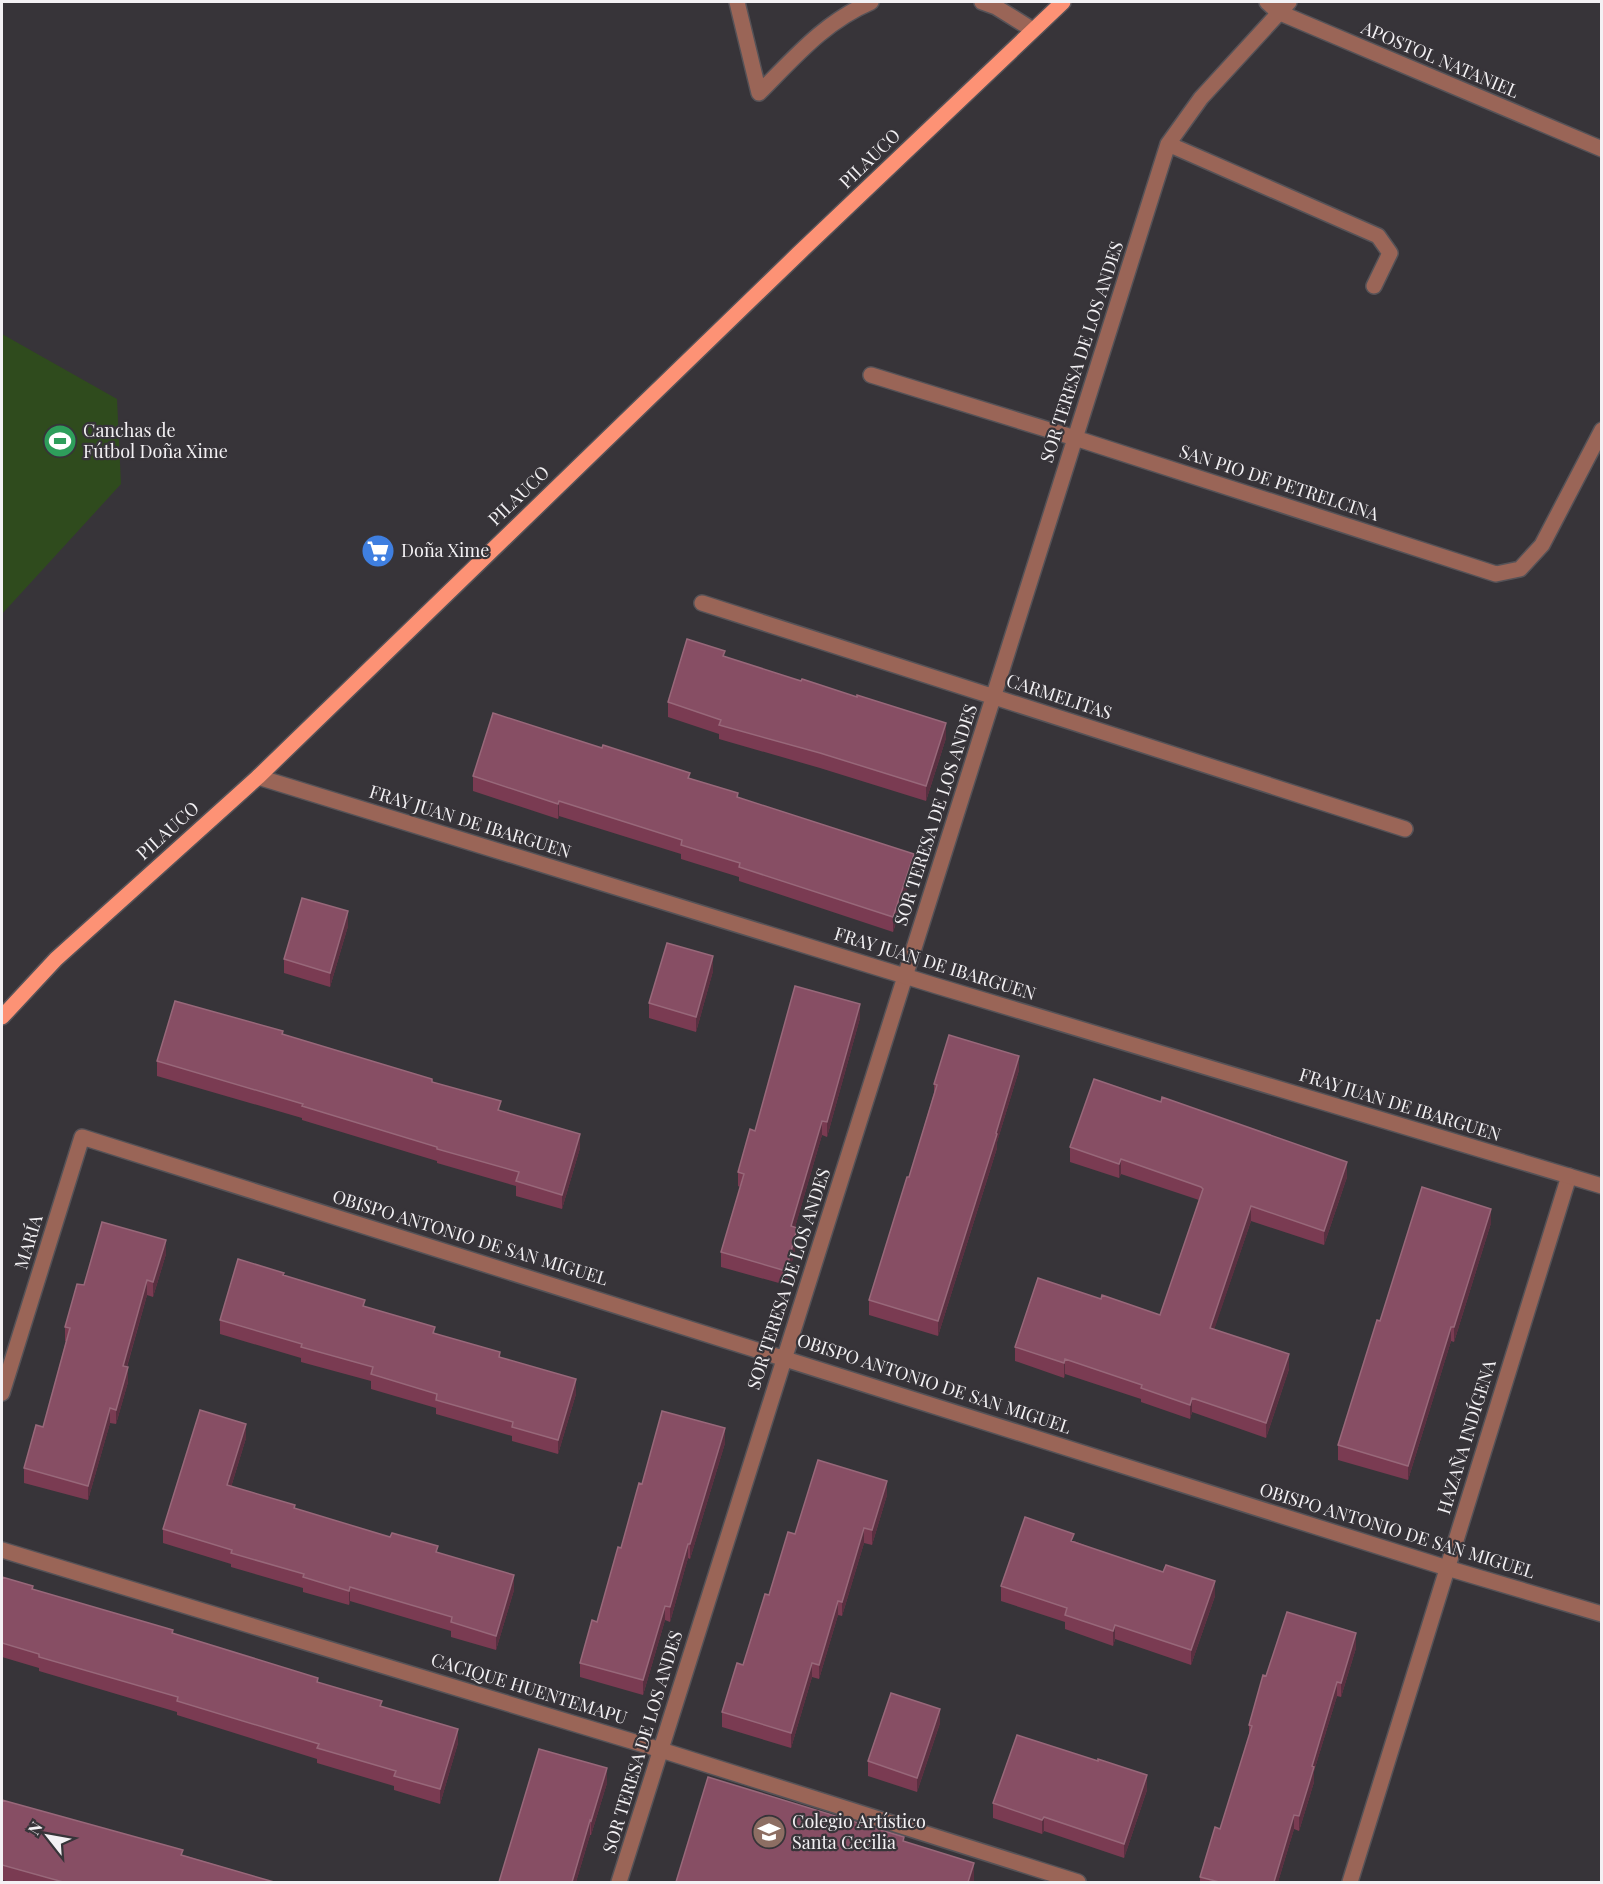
<svg xmlns="http://www.w3.org/2000/svg" width="1603" height="1884" font-family="'Playfair Display',serif">
	<style>
		.green { fill: #2f4b1d }
		.lines { fill: none; stroke-linecap: round; stroke-linejoin: round }
		.minor-casing { stroke: #555257; stroke-width: 18 }
		.tertiary-casing { stroke: #555257; stroke-width: 18 }
		.primary-casing { stroke: #555257; stroke-width: 18 }
		.minor { stroke: #9a6557; stroke-width: 15 }
		.tertiary { stroke: #9a6557; stroke-width: 15 }
		.primary { stroke: #fd9275; stroke-width: 15 }
		.wall { fill: #7a3b52 }
		.shaded-wall { fill: #5a3041 }
		.building { fill: #874e64; stroke: #98687a; stroke-width: 1.5 }
		.labels { text-anchor: middle; stroke-width: 4.5; stroke-linejoin: round; paint-order: stroke }
		.street-label { font-size: 18px; fill: #f3f1f4; stroke: #373439 }
		.poi-label { font-size: 18px; fill: #f3f1f4; stroke: #373439; text-anchor: start }
	</style>
	<rect width="100%" height="100%" fill="#373439"/>
	<!-- green -->
	<path class="green" d="M 2,334 L 117,399 L 121,484 L 2,614 Z"/>
	<g class="lines">
		<defs>
			<path id="minor" d="M 737,2 L 759,93 C 794,58 824,22 871,2
				M 982,2 L 996,7 L 1033,30
				M 1267,2 L 1278,12 L 1602,149
				M 1168,144 L 1378,236 L 1390,253 L 1374,286
				M 871,375 L 1075,438 L 1496,574 L 1520,569 L 1542,545 L 1602,430
				M 702,603 L 1405,829
				M 2,1393 L 82,1137 L 1447,1568 L 1602,1614
				M 2,1550 L 661,1750 L 1078,1882
				M 619,1882 L 1168,144 L 1201,98 L 1289,2
				M 1350,1882 L 1569,1176"/>
			<path id="tertiary" d="M 258,777 L 937,986 L 1602,1186"/>
			<path id="primary" d="M 2,1017 L 56,959 L 258,777 L 798,254 L 1063,2"/>
		</defs>
		<!-- minor casing -->
		<use href="#minor" class="minor-casing"/>
		<!-- tertiary casing -->
		<use href="#tertiary" class="tertiary-casing"/>
		<!-- primary casing -->
		<use href="#primary" class="primary-casing"/>
		<!-- minor -->
		<use href="#minor" class="minor"/>
		<!-- tertiary -->
		<use href="#tertiary" class="tertiary"/>
		<!-- primary -->
		<use href="#primary" class="primary"/>
	</g>
	<!-- wall -->
	<path class="wall" d="M 725,657 L 946,738 L 926,801 L 820,768 L 719,739 L 719,734 L 668,717 L 668,702 Z
		M 473,776 L 690,778 L 914,868 L 893,932 L 739,881 L 739,877 L 681,859 L 681,854 L 559,816 L 558,819 L 473,791 Z
		M 348,926 L 330,987 L 284,973 L 284,959 Z
		M 713,971 L 696,1032 L 649,1018 L 649,1003 Z
		M 860,1018 L 827,1137 L 822,1135 L 795,1227 L 797,1242 L 786,1285 L 721,1267 L 721,1252 L 740,1187 L 738,1186 L 738,1172 L 755,1131 Z
		M 283,1034 L 432,1082 L 501,1111 L 580,1148 L 562,1209 L 516,1196 L 516,1186 L 437,1163 L 437,1161 L 302,1120 L 302,1118 L 157,1076 L 157,1061 Z
		M 1019,1070 L 997,1142 L 997,1148 L 938,1336 L 869,1315 L 869,1300 L 909,1177 L 934,1093 L 934,1084 Z
		M 1070,1147 L 1347,1177 L 1324,1245 L 1251,1221 L 1214,1329 L 1289,1369 L 1266,1438 L 1192,1412 L 1190,1419 L 1141,1402 L 1141,1399 L 1065,1374 L 1064,1378 L 1015,1361 L 1015,1347 L 1101,1299 L 1160,1315 L 1199,1200 L 1121,1174 L 1119,1178 L 1070,1162 Z
		M 1491,1223 L 1454,1342 L 1451,1341 L 1408,1480 L 1338,1460 L 1338,1445 L 1380,1321 Z
		M 166,1254 L 153,1297 L 147,1295 L 127,1367 L 128,1382 L 116,1424 L 110,1423 L 88,1500 L 24,1483 L 24,1468 L 43,1427 L 66,1341 L 65,1341 L 65,1327 L 84,1285 Z
		M 284,1275 L 365,1307 L 500,1357 L 576,1394 L 558,1454 L 512,1441 L 512,1436 L 436,1414 L 436,1408 L 371,1389 L 371,1381 L 301,1362 L 301,1358 L 220,1334 L 220,1320 Z
		M 246,1438 L 231,1487 L 295,1509 L 438,1552 L 514,1590 L 496,1650 L 451,1637 L 451,1631 L 350,1601 L 349,1605 L 303,1592 L 303,1588 L 231,1567 L 231,1564 L 163,1543 L 163,1529 Z
		M 725,1443 L 690,1559 L 688,1558 L 670,1622 L 665,1620 L 643,1695 L 580,1677 L 580,1663 L 597,1622 L 642,1484 Z
		M 887,1495 L 872,1545 L 864,1543 L 842,1616 L 838,1615 L 819,1679 L 812,1677 L 791,1748 L 722,1727 L 722,1712 L 743,1665 L 769,1595 L 795,1534 Z
		M 1074,1541 L 1215,1596 L 1191,1665 L 1115,1639 L 1113,1646 L 1065,1629 L 1065,1622 L 1001,1601 L 1001,1586 Z
		M 2,1577 L 33,1589 L 173,1634 L 318,1683 L 382,1706 L 458,1743 L 440,1804 L 394,1790 L 394,1786 L 317,1763 L 317,1759 L 177,1715 L 177,1712 L 39,1671 L 39,1668 L 2,1657 Z
		M 1356,1648 L 1341,1697 L 1337,1696 L 1314,1771 L 1314,1782 L 1299,1831 L 1294,1829 L 1278,1882 L 1200,1882 L 1200,1877 L 1220,1829 L 1249,1735 L 1249,1725 L 1266,1676 Z
		M 940,1723 L 917,1792 L 868,1776 L 868,1761 Z
		M 607,1783 L 591,1835 L 590,1835 L 576,1882 L 499,1882 Z
		M 1147,1790 L 1124,1858 L 1044,1831 L 1042,1834 L 993,1818 L 993,1803 Z
		M 2,1800 L 183,1855 L 274,1882 L 11,1882 L 2,1880 Z"/>
	<!-- shaded-wall -->
	<path class="shaded-wall" d="M 946,723 L 946,738 L 926,801 L 926,786 Z
		M 559,801 L 559,816 L 558,819 L 558,804 Z
		M 914,854 L 914,868 L 893,932 L 893,917 Z
		M 348,911 L 348,926 L 330,987 L 330,973 Z
		M 713,956 L 713,971 L 696,1032 L 696,1017 Z
		M 860,1004 L 860,1018 L 827,1137 L 827,1122 Z
		M 1019,1056 L 1019,1070 L 997,1142 L 997,1148 L 938,1336 L 938,1321 Z
		M 822,1121 L 822,1135 L 791,1241 L 791,1226 Z
		M 580,1134 L 580,1148 L 562,1209 L 562,1195 Z
		M 1121,1159 L 1121,1174 L 1119,1178 L 1119,1164 Z
		M 1347,1162 L 1347,1177 L 1324,1245 L 1324,1231 Z
		M 1251,1206 L 1251,1221 L 1210,1342 L 1210,1328 Z
		M 1491,1209 L 1491,1223 L 1454,1342 L 1454,1327 Z
		M 797,1228 L 797,1242 L 786,1285 L 786,1271 Z
		M 166,1240 L 166,1254 L 153,1297 L 153,1282 Z
		M 147,1280 L 147,1295 L 123,1380 L 123,1366 Z
		M 1451,1327 L 1451,1341 L 1408,1480 L 1408,1466 Z
		M 1289,1354 L 1289,1369 L 1266,1438 L 1266,1423 Z
		M 1065,1359 L 1065,1374 L 1064,1378 L 1064,1363 Z
		M 128,1367 L 128,1382 L 116,1424 L 116,1410 Z
		M 576,1379 L 576,1394 L 558,1454 L 558,1440 Z
		M 1192,1398 L 1192,1412 L 1190,1419 L 1190,1405 Z
		M 110,1408 L 110,1423 L 88,1500 L 88,1486 Z
		M 246,1424 L 246,1438 L 227,1500 L 227,1485 Z
		M 725,1428 L 725,1443 L 690,1559 L 690,1544 Z
		M 887,1481 L 887,1495 L 872,1545 L 872,1530 Z
		M 864,1528 L 864,1543 L 842,1616 L 842,1602 Z
		M 688,1544 L 688,1558 L 670,1622 L 670,1607 Z
		M 514,1575 L 514,1590 L 496,1650 L 496,1636 Z
		M 1215,1581 L 1215,1596 L 1191,1665 L 1191,1650 Z
		M 350,1587 L 350,1601 L 349,1605 L 349,1591 Z
		M 838,1601 L 838,1615 L 819,1679 L 819,1665 Z
		M 665,1606 L 665,1620 L 643,1695 L 643,1680 Z
		M 1115,1625 L 1115,1639 L 1113,1646 L 1113,1631 Z
		M 1356,1633 L 1356,1648 L 1341,1697 L 1341,1683 Z
		M 812,1663 L 812,1677 L 791,1748 L 791,1733 Z
		M 1337,1682 L 1337,1696 L 1314,1771 L 1314,1782 L 1299,1831 L 1299,1816 L 1312,1766 Z
		M 940,1709 L 940,1723 L 917,1792 L 917,1778 Z
		M 458,1729 L 458,1743 L 440,1804 L 440,1789 Z
		M 607,1768 L 607,1783 L 591,1835 L 591,1821 Z
		M 1147,1775 L 1147,1790 L 1124,1858 L 1124,1844 Z
		M 1294,1815 L 1294,1829 L 1278,1882 L 1274,1882 Z
		M 1044,1817 L 1044,1831 L 1042,1834 L 1042,1820 Z
		M 590,1820 L 590,1835 L 576,1882 L 572,1882 Z
		M 974,1863 L 974,1882 L 968,1882 Z"/>
	<!-- building -->
	<path class="building" d="M 687,639 L 725,651 L 723,656 L 801,681 L 802,679 L 857,697 L 857,695 L 946,723 L 926,786 L 820,753 L 719,725 L 721,720 L 668,702 Z
		M 493,713 L 602,748 L 603,745 L 690,773 L 688,778 L 738,793 L 737,797 L 914,854 L 893,917 L 739,867 L 740,863 L 681,845 L 682,840 L 559,801 L 558,804 L 473,776 Z
		M 302,898 L 348,911 L 330,973 L 284,959 Z
		M 667,943 L 713,956 L 696,1017 L 649,1003 Z
		M 795,986 L 860,1004 L 827,1122 L 822,1121 L 791,1226 L 797,1228 L 786,1271 L 721,1252 L 744,1174 L 738,1172 L 750,1129 L 755,1131 Z
		M 175,1001 L 283,1031 L 282,1034 L 432,1079 L 432,1082 L 501,1101 L 498,1110 L 580,1134 L 562,1195 L 516,1181 L 519,1172 L 437,1149 L 437,1147 L 302,1106 L 303,1104 L 157,1061 Z
		M 949,1035 L 1019,1056 L 996,1133 L 997,1134 L 938,1321 L 869,1300 L 907,1177 L 909,1177 L 937,1085 L 934,1084 Z
		M 1094,1079 L 1161,1102 L 1162,1097 L 1347,1162 L 1324,1231 L 1251,1206 L 1210,1328 L 1289,1354 L 1266,1423 L 1192,1398 L 1190,1405 L 1141,1388 L 1142,1385 L 1065,1359 L 1064,1363 L 1015,1347 L 1038,1278 L 1101,1299 L 1102,1295 L 1160,1315 L 1203,1189 L 1201,1187 L 1121,1159 L 1119,1164 L 1070,1147 Z
		M 1422,1187 L 1491,1209 L 1454,1327 L 1451,1327 L 1408,1466 L 1338,1445 L 1377,1320 L 1380,1321 Z
		M 102,1222 L 166,1240 L 153,1282 L 147,1280 L 123,1366 L 128,1367 L 116,1410 L 110,1408 L 88,1486 L 24,1468 L 36,1425 L 43,1427 L 70,1328 L 65,1327 L 77,1284 L 84,1285 Z
		M 238,1259 L 284,1273 L 283,1275 L 365,1300 L 363,1306 L 435,1327 L 433,1333 L 500,1352 L 499,1357 L 576,1379 L 558,1440 L 512,1427 L 513,1422 L 436,1400 L 437,1394 L 371,1374 L 373,1367 L 301,1347 L 302,1344 L 220,1320 Z
		M 200,1410 L 246,1424 L 227,1485 L 295,1505 L 294,1508 L 390,1537 L 392,1533 L 438,1546 L 436,1552 L 514,1575 L 496,1636 L 451,1622 L 452,1617 L 350,1587 L 349,1591 L 303,1577 L 304,1574 L 231,1553 L 232,1550 L 163,1529 Z
		M 662,1411 L 725,1428 L 690,1544 L 688,1544 L 670,1607 L 665,1606 L 643,1680 L 580,1663 L 592,1620 L 597,1622 L 618,1547 L 621,1548 L 639,1483 L 642,1484 Z
		M 818,1460 L 887,1481 L 872,1530 L 864,1528 L 842,1602 L 838,1601 L 819,1665 L 812,1663 L 791,1733 L 722,1712 L 737,1663 L 743,1665 L 765,1594 L 769,1595 L 788,1532 L 795,1534 Z
		M 1025,1517 L 1074,1534 L 1071,1541 L 1163,1572 L 1166,1565 L 1215,1581 L 1191,1650 L 1115,1625 L 1113,1631 L 1065,1615 L 1067,1608 L 1001,1586 Z
		M 2,1577 L 33,1586 L 32,1589 L 173,1630 L 172,1633 L 318,1678 L 317,1682 L 382,1701 L 380,1706 L 458,1729 L 440,1789 L 394,1776 L 396,1771 L 317,1748 L 319,1744 L 177,1701 L 178,1697 L 39,1657 L 39,1654 L 2,1643 Z
		M 1287,1612 L 1356,1633 L 1341,1683 L 1337,1682 L 1312,1766 L 1314,1767 L 1299,1816 L 1294,1815 L 1274,1882 L 1219,1882 L 1200,1877 L 1215,1827 L 1220,1829 L 1252,1726 L 1249,1725 L 1263,1675 L 1266,1676 Z
		M 891,1693 L 940,1709 L 917,1778 L 868,1761 Z
		M 1017,1735 L 1098,1761 L 1098,1759 L 1147,1775 L 1124,1844 L 1044,1817 L 1042,1820 L 993,1803 Z
		M 539,1749 L 607,1768 L 591,1821 L 590,1820 L 572,1882 L 499,1882 Z
		M 708,1777 L 904,1837 L 903,1841 L 974,1863 L 968,1882 L 676,1882 Z
		M 2,1800 L 183,1850 L 181,1855 L 274,1882 L 63,1882 L 2,1865 Z"/>
	<!-- icons -->
	<defs>
		<symbol id="stadium-disc" viewBox="-11 -11 22 22"><circle r="9.5" fill="#2e9e5b" stroke="#373439"/><path d="M0-5a6.5 5 0 1 0 0 10a6.5 5 0 1 0 0-10ZM-3.5-1.8h7v3.6h-7Z" fill="#fff"/></symbol>
		<symbol id="supermarket-disc" viewBox="-11 -11 22 22"><circle r="9.5" fill="#3f7fe0" stroke="#373439"/><path d="M-6-5.5h2.5l.6 2H6L4.5 2H-2.5L-4.4-4H-6ZM-1.5 3.2a1.3 1.3 0 1 0 .1 0ZM3 3.2a1.3 1.3 0 1 0 .1 0Z" fill="#fff"/></symbol>
		<symbol id="school-disc" viewBox="-11 -11 22 22"><circle r="9.5" fill="#8d6e63" stroke="#373439"/><path d="M0-5L7-2L0 1L-7-2ZM-4 1L0 2.5L4 1V4Q0 6-4 4Z" fill="#fff"/></symbol>
	</defs>
	<g fill-rule="evenodd">
		<use href="#stadium-disc" x="41" y="422" width="38" height="38"/>
		<use href="#supermarket-disc" x="359" y="532" width="38" height="38"/>
		<use href="#school-disc" x="750" y="1813" width="38" height="38"/>
	</g>
	<g class="labels">
		<!-- street labels -->
		<g class="street-label">
			<text transform="translate(1440 60) rotate(23)" y="6">APOSTOL NATANIEL</text>
			<text transform="translate(870 159) rotate(-44)" y="6">PILAUCO</text>
			<text transform="translate(1082 352) rotate(-72)" y="6">SOR TERESA DE LOS ANDES</text>
			<text transform="translate(1279 483) rotate(18)" y="6">SAN PIO DE PETRELCINA</text>
			<text transform="translate(519 496) rotate(-44)" y="6">PILAUCO</text>
			<text transform="translate(1059 697) rotate(18)" y="6">CARMELITAS</text>
			<text transform="translate(936 815) rotate(-72)" y="6">SOR TERESA DE LOS ANDES</text>
			<text transform="translate(470 822) rotate(17)" y="6">FRAY JUAN DE IBARGUEN</text>
			<text transform="translate(168 831) rotate(-42)" y="6">PILAUCO</text>
			<text transform="translate(935 964) rotate(17)" y="6">FRAY JUAN DE IBARGUEN</text>
			<text transform="translate(1400 1105) rotate(17)" y="6">FRAY JUAN DE IBARGUEN</text>
			<text transform="translate(470 1238) rotate(17)" y="6">OBISPO ANTONIO DE SAN MIGUEL</text>
			<text transform="translate(29 1242) rotate(-73)" y="6">MARÍA</text>
			<text transform="translate(789 1279) rotate(-72)" y="6">SOR TERESA DE LOS ANDES</text>
			<text transform="translate(934 1384) rotate(18)" y="6">OBISPO ANTONIO DE SAN MIGUEL</text>
			<text transform="translate(1467 1437) rotate(-73)" y="6">HAZAÑA INDÍGENA</text>
			<text transform="translate(1397 1531) rotate(17)" y="6">OBISPO ANTONIO DE SAN MIGUEL</text>
			<text transform="translate(529 1689) rotate(17)" y="6">CACIQUE HUENTEMAPU</text>
			<text transform="translate(643 1742) rotate(-73)" y="6">SOR TERESA DE LOS ANDES</text>
		</g>
		<!-- poi labels -->
		<g class="poi-label">
			<text x="83" y="437">Canchas de<tspan x="83" dy="21">Fútbol Doña Xime</tspan></text>
			<text x="401" y="557">Doña Xime</text>
			<text x="792" y="1828">Colegio Artístico<tspan x="792" dy="21">Santa Cecilia</tspan></text>
		</g>
	</g>
	<!-- border -->
	<rect width="1603" height="1884" fill="none" stroke="#f3f1f4" stroke-width="6"/>
	<!-- north arrow -->
	<g transform="translate(48 1836) rotate(301)" stroke="#373439" stroke-width="4.5" paint-order="stroke">
	<path d="M0-4.5L10 22L0 15L-10 22Z" fill="#f3f1f4"/>
	<text y="-9" font-size="16" font-weight="bold" text-anchor="middle" fill="#f3f1f4">N</text>
	</g>
</svg>
